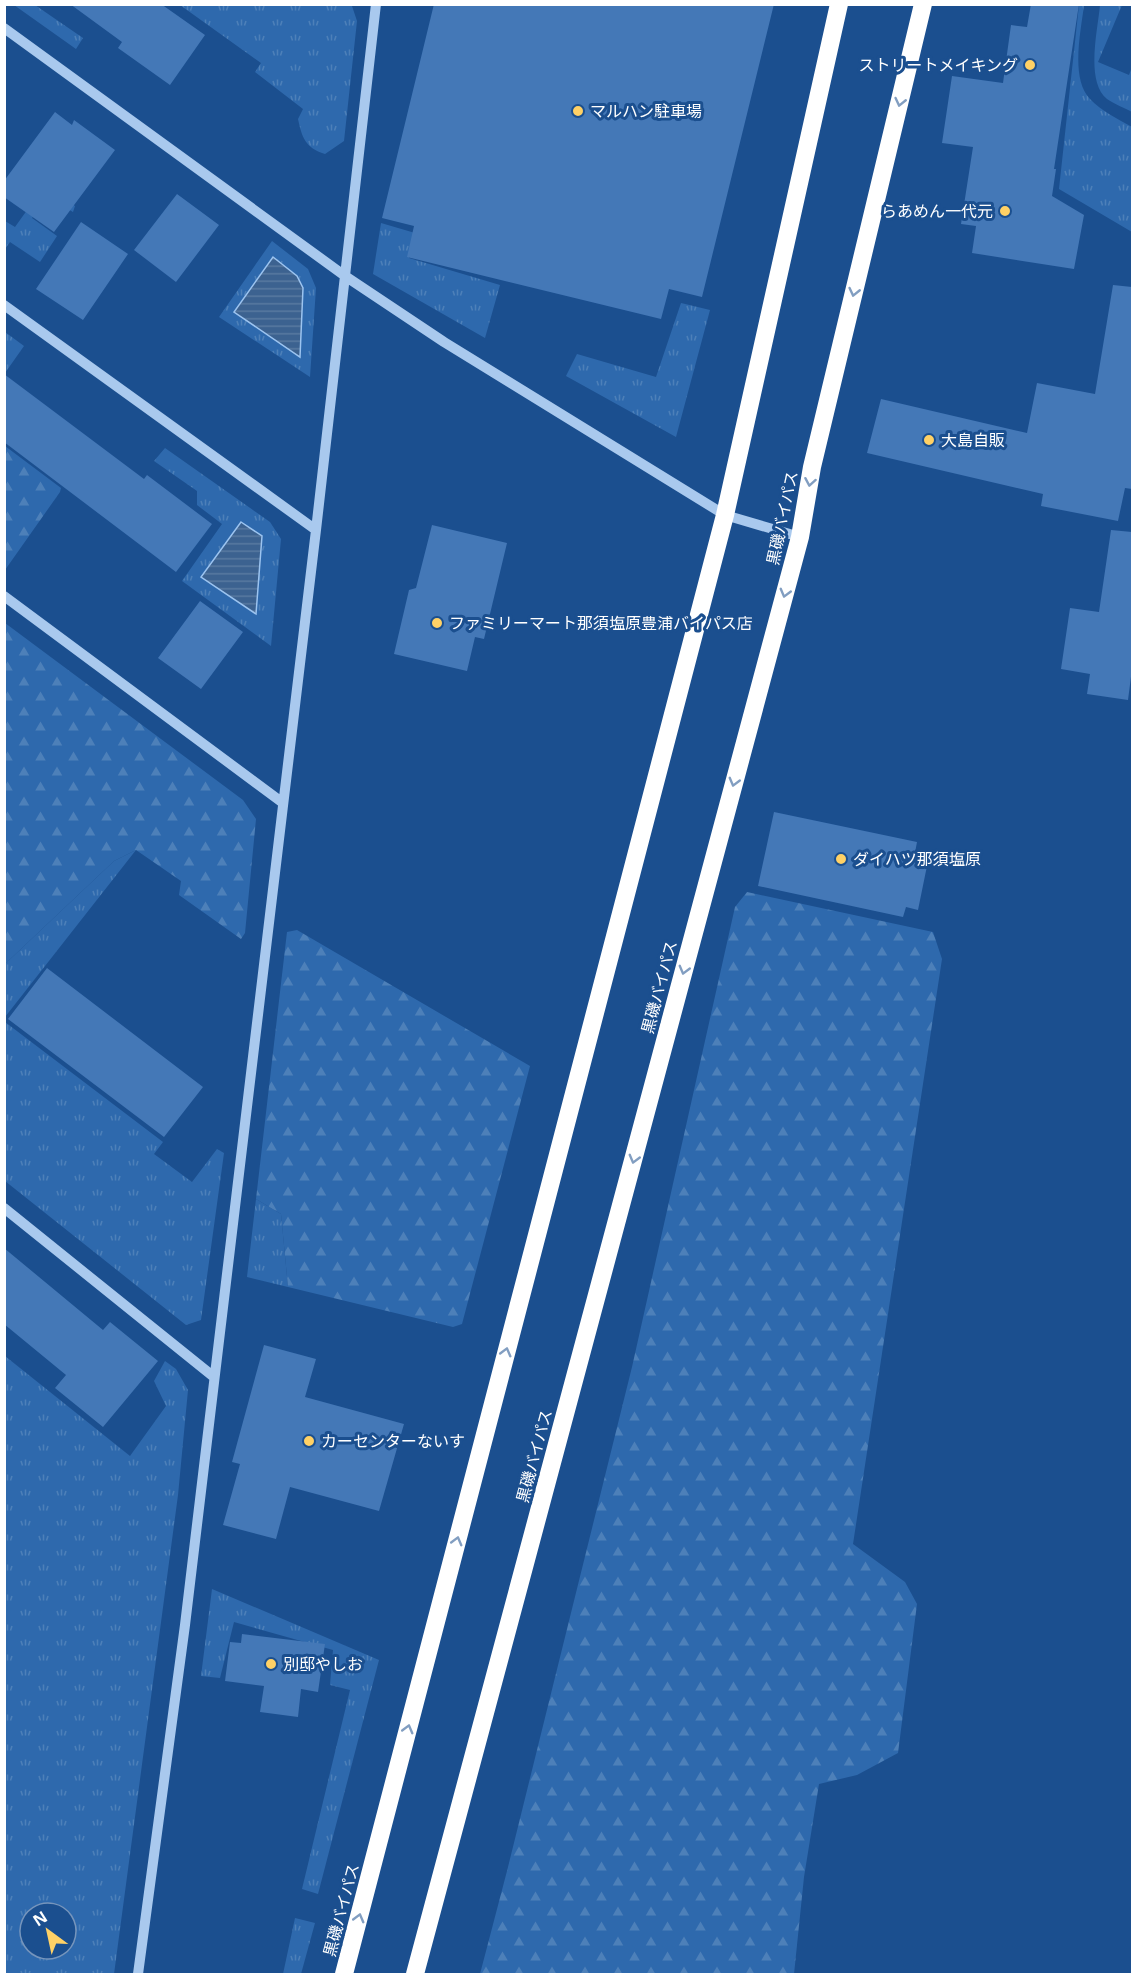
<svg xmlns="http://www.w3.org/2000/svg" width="1137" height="1979" font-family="'Noto Sans','Noto Sans JP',sans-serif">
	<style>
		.grass { fill: url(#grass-tufts); fill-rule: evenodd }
		.forest { fill: url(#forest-firs) }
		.water { fill: url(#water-rules); stroke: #9cc4f0; stroke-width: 1.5 }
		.building { fill: #4478b7 }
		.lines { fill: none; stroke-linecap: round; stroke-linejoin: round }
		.minor { stroke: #a9c9ee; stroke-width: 10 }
		.highway { stroke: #fff; stroke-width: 18 }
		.oneway { stroke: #829ec1 }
		.poi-dot { fill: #ffd166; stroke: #1b4f8f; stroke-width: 2 }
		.labels { text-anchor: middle; stroke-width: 6; stroke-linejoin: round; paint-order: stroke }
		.poi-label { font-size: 16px; fill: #fff; stroke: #1b4f8f; text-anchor: start }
		.street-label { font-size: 16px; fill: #fff; stroke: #1b4f8f }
	</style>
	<defs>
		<pattern id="grass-tufts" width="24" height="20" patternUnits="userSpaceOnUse" patternTransform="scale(1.5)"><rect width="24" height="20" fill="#2e69ad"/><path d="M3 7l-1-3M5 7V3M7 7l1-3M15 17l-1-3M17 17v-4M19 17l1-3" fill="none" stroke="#4d80b9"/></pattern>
		<pattern id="forest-firs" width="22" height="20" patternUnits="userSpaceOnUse" patternTransform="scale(1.5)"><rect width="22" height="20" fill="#2e69ad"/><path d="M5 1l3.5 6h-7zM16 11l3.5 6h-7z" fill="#4d80b9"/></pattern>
		<pattern id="water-rules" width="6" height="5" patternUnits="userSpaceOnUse" patternTransform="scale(1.5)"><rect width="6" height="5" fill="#3c6290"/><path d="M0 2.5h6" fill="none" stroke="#597aa1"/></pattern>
	</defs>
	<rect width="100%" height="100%" fill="#1b4f8f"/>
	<!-- grass -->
	<path class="grass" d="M 349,4 L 352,6 L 357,21 L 344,141 L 325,154 C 305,148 302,137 298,119 L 303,109 L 255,72 L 261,63 L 180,5 Z
		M 14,5 L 35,5 L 83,38 L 76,49 Z
		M 1079,5 L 1084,5 C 1081,31 1070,78 1090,99 C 1101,111 1118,119 1132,127 L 1132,232 L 1059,189 Z
		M 1100,5 L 1122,5 L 1098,62 L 1129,75 L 1132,67 L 1132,112 C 1125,108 1114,104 1107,99 C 1085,81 1098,29 1100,5 Z
		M 22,169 L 75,206 L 73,212 L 48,197 L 32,218 L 57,236 L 40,262 L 10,242 L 5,249 L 5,221 L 15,227 L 35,199 Z
		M 381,223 L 415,233 L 409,258 L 500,285 L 485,338 L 373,274 Z
		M 272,241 L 308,269 L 316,288 L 310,377 L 219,317 Z
		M 681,303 L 710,310 L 676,437 L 566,376 L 577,354 L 656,377 Z
		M 5,332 L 24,346 L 5,373 Z
		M 165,448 L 270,522 L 281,539 L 271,646 L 182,581 L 222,524 L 197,505 L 197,491 L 154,461 Z
		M 136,850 L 5,1017 L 5,964 L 114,861 Z
		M 5,1022 L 163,1142 L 154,1154 L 192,1182 L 217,1149 L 224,1153 L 201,1320 L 186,1325 L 5,1181 Z
		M 256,1199 L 281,1214 L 288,1287 L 247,1277 Z
		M 5,1356 L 130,1456 L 166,1406 L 154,1381 L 165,1361 L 176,1369 L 188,1390 L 178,1495 L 114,1974 L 5,1974 ZM 30,1913 L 66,1913 L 66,1949 L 30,1949 Z
		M 212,1589 L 379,1660 L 318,1894 L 302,1889 L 350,1690 L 330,1685 L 333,1650 L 234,1622 L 220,1678 L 201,1676 Z
		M 295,1918 L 315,1923 L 301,1974 L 283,1974 Z"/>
	<!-- forest -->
	<path class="forest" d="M 5,446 L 61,488 L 60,492 L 5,570 Z
		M 5,623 L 243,800 L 256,819 L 245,933 L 241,939 L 179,895 L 181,881 L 136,850 L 114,861 L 5,964 Z
		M 747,892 L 933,932 L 942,959 L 853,1544 L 905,1582 L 917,1604 L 898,1753 L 857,1775 L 819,1784 L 804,1877 L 794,1974 L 480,1974 L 507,1871 L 632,1367 L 735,907 Z
		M 297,930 L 530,1066 L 462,1324 L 453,1327 L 288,1287 L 281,1214 L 256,1199 L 287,932 Z"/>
	<!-- water -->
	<path class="water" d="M 273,257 L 297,276 L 303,288 L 300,357 L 234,312 Z
		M 241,522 L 262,536 L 256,614 L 201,577 Z"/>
	<!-- building -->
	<path class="building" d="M 70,4 L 161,4 L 205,35 L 170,85 L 118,48 L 122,42 Z
		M 434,4 L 774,4 L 702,297 L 669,289 L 661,319 L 407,257 L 414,226 L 382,218 Z
		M 1031,4 L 1079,4 L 1054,169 L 1056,169 L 1052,196 L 1084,215 L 1074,269 L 972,253 L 976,226 L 961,224 L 973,147 L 942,143 L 952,76 L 1003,83 L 1011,25 L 1027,27 Z
		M 55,112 L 72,125 L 74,120 L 115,150 L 54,232 L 4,197 L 4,181 Z
		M 177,194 L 219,225 L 176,282 L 134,250 Z
		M 81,222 L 128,254 L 83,320 L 36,289 Z
		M 1113,285 L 1132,287 L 1132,489 L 1125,488 L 1118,521 L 1041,506 L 1043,494 L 867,453 L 881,399 L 1027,433 L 1037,383 L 1095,394 Z
		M 4,374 L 144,479 L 147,475 L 212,524 L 176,572 L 4,442 Z
		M 432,525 L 507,543 L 484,639 L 475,637 L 467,671 L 394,654 L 409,590 L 416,588 Z
		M 1111,530 L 1132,532 L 1132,669 L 1128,700 L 1087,694 L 1090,674 L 1061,669 L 1070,608 L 1099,612 Z
		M 200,601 L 243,632 L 201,689 L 158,658 Z
		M 774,812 L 917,842 L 914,858 L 928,861 L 918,910 L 906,907 L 903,917 L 758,886 Z
		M 47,968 L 203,1087 L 164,1137 L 8,1019 Z
		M 4,1248 L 103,1330 L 110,1322 L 158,1361 L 103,1427 L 55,1388 L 66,1375 L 4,1324 Z
		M 264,1345 L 316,1359 L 305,1397 L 404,1424 L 379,1511 L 290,1487 L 276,1539 L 223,1525 L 240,1464 L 232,1462 Z
		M 242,1634 L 325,1644 L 318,1692 L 301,1689 L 298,1717 L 260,1712 L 264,1686 L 225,1681 L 230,1642 L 241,1643 Z"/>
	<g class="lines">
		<!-- minor -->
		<path class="minor" d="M 4,28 L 345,276 L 444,342 L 725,515 L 800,537
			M 4,305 L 316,530
			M 4,596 L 283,803
			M 4,1208 L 214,1377
			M 138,1974 L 185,1625 L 316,530 L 376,4"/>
		<!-- highway -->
		<path class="highway" d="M 344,1974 L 725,515 L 839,4
			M 415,1974 L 800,537 L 812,467 L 923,4"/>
	</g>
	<!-- one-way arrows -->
	<defs><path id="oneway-chevron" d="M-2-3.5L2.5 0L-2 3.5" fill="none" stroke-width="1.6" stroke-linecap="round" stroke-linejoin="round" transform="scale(1.5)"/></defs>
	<g class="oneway">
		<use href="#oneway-chevron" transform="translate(900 102) rotate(103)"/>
		<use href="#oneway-chevron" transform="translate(854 292) rotate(103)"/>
		<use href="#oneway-chevron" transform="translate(810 482) rotate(100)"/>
		<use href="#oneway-chevron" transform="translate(785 593) rotate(105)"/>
		<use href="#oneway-chevron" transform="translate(734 782) rotate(105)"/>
		<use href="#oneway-chevron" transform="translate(684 970) rotate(105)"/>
		<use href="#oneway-chevron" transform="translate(634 1159) rotate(105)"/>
		<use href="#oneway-chevron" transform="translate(506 1352) rotate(-75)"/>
		<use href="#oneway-chevron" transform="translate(457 1541) rotate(-75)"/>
		<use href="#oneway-chevron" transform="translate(408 1729) rotate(-75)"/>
		<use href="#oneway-chevron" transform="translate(359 1918) rotate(-75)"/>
	</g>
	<!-- markers -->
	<g class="poi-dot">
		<circle cx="1030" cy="65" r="6"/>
		<circle cx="578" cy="111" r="6"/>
		<circle cx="1005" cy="211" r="6"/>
		<circle cx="929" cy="440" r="6"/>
		<circle cx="437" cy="623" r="6"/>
		<circle cx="841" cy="859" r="6"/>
		<circle cx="309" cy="1441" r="6"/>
		<circle cx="271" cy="1664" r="6"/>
	</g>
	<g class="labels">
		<!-- poi labels -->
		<g class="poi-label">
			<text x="1018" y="71" text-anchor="end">ストリートメイキング</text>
			<text x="590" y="117">マルハン駐車場</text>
			<text x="993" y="217" text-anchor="end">らあめん一代元</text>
			<text x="941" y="446">大島自販</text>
			<text x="449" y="629">ファミリーマート那須塩原豊浦バイパス店</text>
			<text x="853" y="865">ダイハツ那須塩原</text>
			<text x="321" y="1447">カーセンターないす</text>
			<text x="283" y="1670">別邸やしお</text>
		</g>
		<!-- street labels -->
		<g class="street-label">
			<text transform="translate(782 518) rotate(-78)" y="6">黒磯バイパス</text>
			<text transform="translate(659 987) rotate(-75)" y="6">黒磯バイパス</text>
			<text transform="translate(534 1456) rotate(-75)" y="6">黒磯バイパス</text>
			<text transform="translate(341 1910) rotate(-75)" y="6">黒磯バイパス</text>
		</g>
	</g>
	<!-- border -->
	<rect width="1137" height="1979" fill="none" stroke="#ffffff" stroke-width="12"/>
	<!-- north arrow -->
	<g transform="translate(48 1931) rotate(327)"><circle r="28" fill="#1b4f8f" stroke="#7695bc" stroke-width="1.5"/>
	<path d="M0-4.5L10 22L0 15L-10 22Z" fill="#ffd166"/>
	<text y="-9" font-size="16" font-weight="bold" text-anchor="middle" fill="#ffffff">N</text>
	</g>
</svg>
